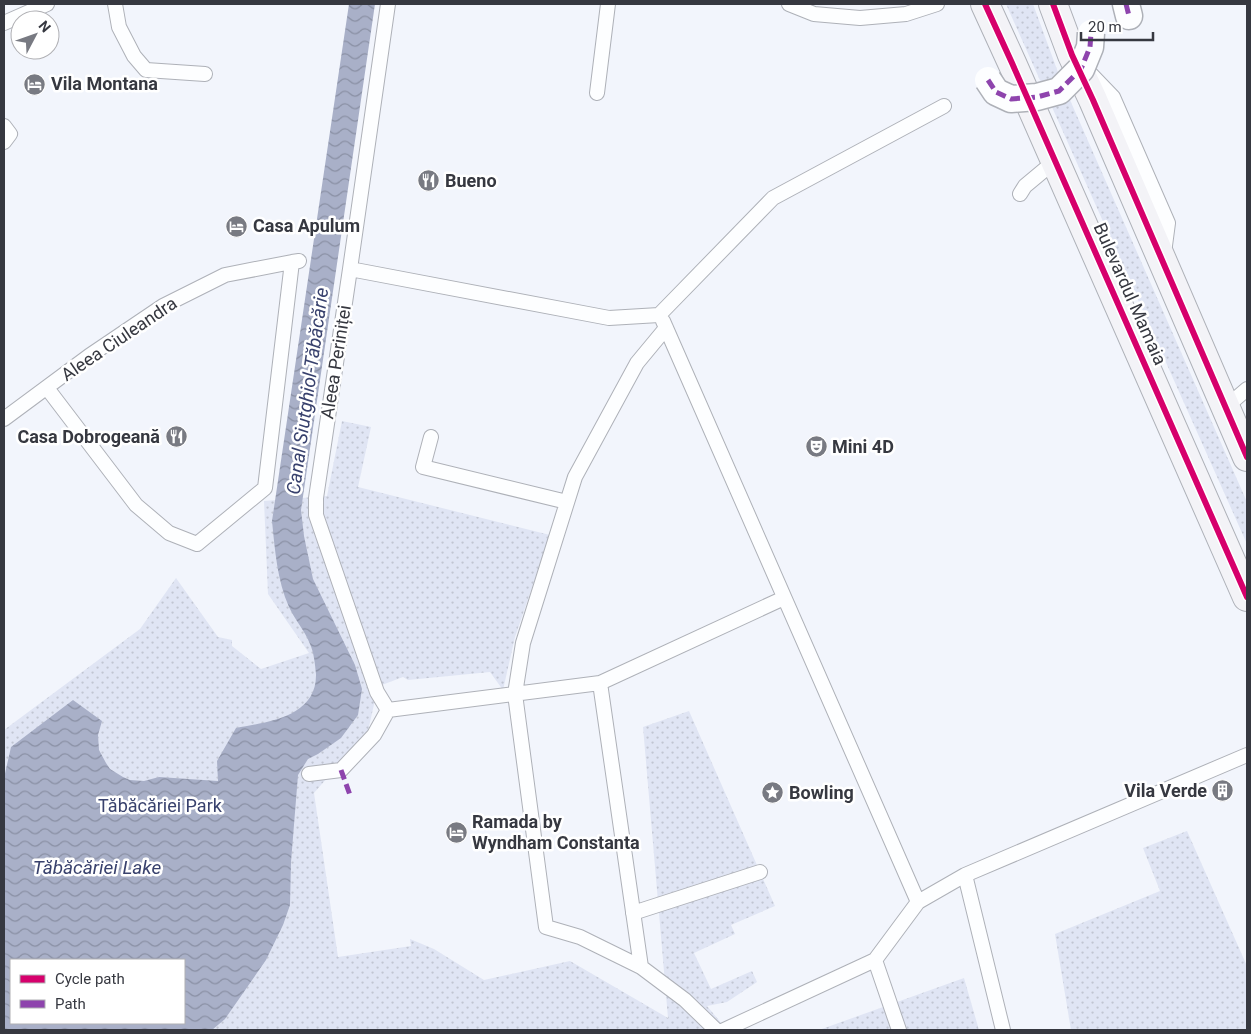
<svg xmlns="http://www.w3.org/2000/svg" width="1251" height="1034" font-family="Roboto,sans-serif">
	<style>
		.grass { fill: url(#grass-dots); fill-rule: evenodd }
		.water { fill: url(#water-waves); fill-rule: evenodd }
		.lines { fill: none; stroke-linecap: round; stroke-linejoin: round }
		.lane-casing { stroke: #aeb1b8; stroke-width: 16 }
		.street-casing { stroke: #aeb1b8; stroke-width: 29 }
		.secondary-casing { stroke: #aeb1b8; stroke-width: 30 }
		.lane { stroke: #fdfeff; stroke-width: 14 }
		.street { stroke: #fdfeff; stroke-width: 26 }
		.secondary { stroke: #f3f3f7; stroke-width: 28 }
		.street-bridge-casing { stroke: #aeb1b8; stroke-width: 29; stroke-linecap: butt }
		.street-bridge { stroke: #fdfeff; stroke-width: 26 }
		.quiet { stroke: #8e44ad; stroke-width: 5; stroke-dasharray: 10 5; stroke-linecap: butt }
		.cycleway-casing { stroke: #fff; stroke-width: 9 }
		.cycleway { stroke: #d6006c; stroke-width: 6 }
		.labels { text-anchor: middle; stroke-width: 5; stroke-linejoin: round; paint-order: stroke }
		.poi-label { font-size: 18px; font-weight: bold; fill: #363840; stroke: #fff; text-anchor: start }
		.street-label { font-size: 18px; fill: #363840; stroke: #fff }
		.park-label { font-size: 18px; fill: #38416d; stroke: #fff }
		.water-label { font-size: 19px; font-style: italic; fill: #38416d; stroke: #fff }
	</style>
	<defs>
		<pattern id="grass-dots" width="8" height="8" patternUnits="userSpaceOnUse" patternTransform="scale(1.25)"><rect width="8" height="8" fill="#e0e5f4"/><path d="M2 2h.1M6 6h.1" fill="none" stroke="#c1c5d2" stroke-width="1.8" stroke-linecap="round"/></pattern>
		<pattern id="water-waves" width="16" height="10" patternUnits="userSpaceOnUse" patternTransform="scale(1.25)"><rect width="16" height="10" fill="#a9b0c8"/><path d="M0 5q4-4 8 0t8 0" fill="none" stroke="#8a90a4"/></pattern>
	</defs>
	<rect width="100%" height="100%" fill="#f2f5fc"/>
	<!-- grass -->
	<path class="grass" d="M 1006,4 L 1033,4 L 1059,75 L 1247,502 L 1247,544 Z
		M 342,421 L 371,427 L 358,487 L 550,535 L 515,637 L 503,690 L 490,672 L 408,680 L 403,677 L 374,688 L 375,700 L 368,731 L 314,793 L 338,957 L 411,946 L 410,939 L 434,949 L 484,980 L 570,961 L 668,1018 L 643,727 L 689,711 L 775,906 L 731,925 L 735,934 L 694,953 L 711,989 L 752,971 L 757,982 L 727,1002 L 707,1006 L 727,1030 L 4,1030 L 4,730 L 140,629 L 176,578 L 218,637 L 232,640 L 232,646 L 261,669 L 309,653 L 268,594 L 264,501 L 327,496 ZM 11,960 L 184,960 L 184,1023 L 11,1023 Z
		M 1187,831 L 1247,966 L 1247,1030 L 1071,1030 L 1055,934 L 1160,891 L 1143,848 Z
		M 964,978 L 979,1030 L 819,1030 Z"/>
	<!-- water -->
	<path class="water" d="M 349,4 L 375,4 L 301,510 L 304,536 L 313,579 L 355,665 L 362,689 L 358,715 L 341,738 L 318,754 L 308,759 L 298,775 L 291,862 L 290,905 L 283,925 L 266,960 L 225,1019 L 212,1030 L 4,1030 L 4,778 L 11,747 L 73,700 L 102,721 L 98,735 L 99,750 L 106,763 L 110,769 L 123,777 L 130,780 L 144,781 L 159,777 L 218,781 L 217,761 L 236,728 C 268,722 317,717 316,674 C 315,664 314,653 310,644 C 305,631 295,620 289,607 C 277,580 275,550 272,521 ZM 11,960 L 184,960 L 184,1023 L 11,1023 Z"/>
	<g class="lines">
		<defs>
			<path id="lane" d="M 115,4 L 119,27 L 134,56 L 146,70 L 205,74
				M 789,4 L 814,14 L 860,18 L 906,14 L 937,4
				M 4,23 L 47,4
				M 1088,71 L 1113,97 L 1168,223 L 1164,253
				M 597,93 L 608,4
				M 4,126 L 10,134 L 4,142
				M 1020,194 L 1025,186 L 1055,161
				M 350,269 L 609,318 L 659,315 L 773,198 L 944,106
				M 663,321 L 918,902
				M 666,328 L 637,363 L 575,477 L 523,643 L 515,694 L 546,927 L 580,937 L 641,967 L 685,1000 L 716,1030
				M 47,388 L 136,505 L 169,533 L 197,544 L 265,488 L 292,262
				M 1226,407 L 1247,389
				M 4,419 L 89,356 L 163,306 L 225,275 L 292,262 L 299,261
				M 431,437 L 423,467 L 567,502
				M 600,683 L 641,967
				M 388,710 L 377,692 L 316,515 L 316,498 L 350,269 L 388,4
				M 309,774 L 341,770 L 374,735 L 388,710 L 600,683 L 784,598
				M 965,875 L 1003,1030
				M 633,913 L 760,872
				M 875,960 L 899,1030
				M 724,1030 L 875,960 L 918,902 L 965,875 L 1247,755"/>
			<path id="street" d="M 1126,4 L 1129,16"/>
			<path id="secondary" d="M 985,4 L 1012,63 L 1247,597
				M 1053,4 L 1072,55 L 1093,100 L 1247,457"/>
		</defs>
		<!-- lane casing -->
		<use href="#lane" class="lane-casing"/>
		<!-- street casing -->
		<use href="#street" class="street-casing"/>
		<!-- secondary casing -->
		<use href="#secondary" class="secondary-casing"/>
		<!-- lane -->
		<use href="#lane" class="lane"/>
		<!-- street -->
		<use href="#street" class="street"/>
		<!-- secondary -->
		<use href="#secondary" class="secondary"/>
		<defs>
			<path id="street-bridge" d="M 988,80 L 996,92 L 1011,99 L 1037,97 L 1059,91 L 1081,69 L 1090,47 L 1091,33"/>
		</defs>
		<!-- street-bridge casing -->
		<use href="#street-bridge" class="street-bridge-casing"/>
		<!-- street-bridge -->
		<use href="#street-bridge" class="street-bridge"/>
		<!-- quiet -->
		<path class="quiet" d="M 1126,4 L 1129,16
			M 988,80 L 996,92 L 1011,99 L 1037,97 L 1059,91 L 1081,69 L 1090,47 L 1091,33
			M 341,770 L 350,795"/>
		<defs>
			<path id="cycleway" d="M 985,4 L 1012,63 L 1247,597
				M 1053,4 L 1072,55 L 1093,100 L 1247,457"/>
		</defs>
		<!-- cycleway casing -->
		<use href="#cycleway" class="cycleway-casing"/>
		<!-- cycleway -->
		<use href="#cycleway" class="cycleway"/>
	</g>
	<!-- icons -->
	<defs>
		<symbol id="hotel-disc" viewBox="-11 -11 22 22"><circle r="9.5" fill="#787a82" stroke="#fff"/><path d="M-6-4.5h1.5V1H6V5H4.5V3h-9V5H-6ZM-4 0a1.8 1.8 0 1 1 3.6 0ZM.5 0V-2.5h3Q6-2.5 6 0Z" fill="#fff"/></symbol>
		<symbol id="restaurant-disc" viewBox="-11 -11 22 22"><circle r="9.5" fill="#787a82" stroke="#fff"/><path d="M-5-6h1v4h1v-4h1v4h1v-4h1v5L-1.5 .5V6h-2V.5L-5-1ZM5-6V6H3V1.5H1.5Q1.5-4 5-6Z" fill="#fff"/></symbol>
		<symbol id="theatre-disc" viewBox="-11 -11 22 22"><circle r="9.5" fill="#787a82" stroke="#fff"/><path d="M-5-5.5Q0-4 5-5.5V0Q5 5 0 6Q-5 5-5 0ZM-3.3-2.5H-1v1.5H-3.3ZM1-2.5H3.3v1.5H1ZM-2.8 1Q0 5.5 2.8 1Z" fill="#fff"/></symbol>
		<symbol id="building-disc" viewBox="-11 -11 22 22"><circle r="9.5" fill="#787a82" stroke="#fff"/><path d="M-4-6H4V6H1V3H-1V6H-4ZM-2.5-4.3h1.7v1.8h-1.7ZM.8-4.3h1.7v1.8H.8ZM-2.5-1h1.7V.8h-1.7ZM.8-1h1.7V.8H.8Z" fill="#fff"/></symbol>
		<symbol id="sight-disc" viewBox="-11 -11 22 22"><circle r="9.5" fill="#787a82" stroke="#fff"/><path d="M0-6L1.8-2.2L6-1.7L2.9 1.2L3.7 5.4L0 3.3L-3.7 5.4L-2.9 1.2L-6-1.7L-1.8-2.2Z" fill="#fff"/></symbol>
	</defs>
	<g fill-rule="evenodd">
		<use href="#hotel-disc" x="22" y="72" width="25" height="25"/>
		<use href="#restaurant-disc" x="416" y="168" width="25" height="25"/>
		<use href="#hotel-disc" x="224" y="214" width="25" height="25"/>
		<use href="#restaurant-disc" x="164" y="424" width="25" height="25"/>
		<use href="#theatre-disc" x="804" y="434" width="25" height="25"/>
		<use href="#building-disc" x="1210" y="778" width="25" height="25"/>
		<use href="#sight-disc" x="760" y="780" width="25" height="25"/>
		<use href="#hotel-disc" x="444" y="820" width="25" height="25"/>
	</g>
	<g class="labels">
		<!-- poi labels -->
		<g class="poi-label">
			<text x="51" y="90">Vila Montana</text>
			<text x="445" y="187">Bueno</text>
			<text x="253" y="232">Casa Apulum</text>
			<text x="160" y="443" text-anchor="end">Casa Dobrogeană</text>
			<text x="832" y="453">Mini 4D</text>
			<text x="1207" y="797" text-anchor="end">Vila Verde</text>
			<text x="789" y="799">Bowling</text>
			<text x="472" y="828">Ramada by<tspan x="472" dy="21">Wyndham Constanta</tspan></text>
		</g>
		<!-- street labels -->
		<g class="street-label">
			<text transform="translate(1130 294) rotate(66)" y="6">Bulevardul Mamaia</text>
			<text transform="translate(119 339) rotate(-34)" y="6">Aleea Ciuleandra</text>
			<text transform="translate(336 362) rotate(-81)" y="6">Aleea Periniței</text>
		</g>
		<!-- park labels -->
		<g class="park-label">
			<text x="160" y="812">Tăbăcăriei Park</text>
		</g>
		<!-- water labels -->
		<g class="water-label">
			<text transform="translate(307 391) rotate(-82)" y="7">Canal Siutghiol-Tăbăcărie</text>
			<text x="97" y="874">Tăbăcăriei Lake</text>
		</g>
	</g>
	<!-- border -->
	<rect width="1251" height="1034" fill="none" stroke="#363840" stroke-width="10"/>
	<!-- legend -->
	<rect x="10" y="959" width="175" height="65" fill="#ffffff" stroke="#afafb3"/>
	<rect x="20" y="975" width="25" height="8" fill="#d6006c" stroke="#afafb3"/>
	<text x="55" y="984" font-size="15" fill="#363840">Cycle path</text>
	<rect x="20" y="1000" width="25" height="8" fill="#8e44ad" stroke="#afafb3"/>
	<text x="55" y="1009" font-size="15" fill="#363840">Path</text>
	<!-- north arrow -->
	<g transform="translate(35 35) rotate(49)"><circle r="24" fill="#ffffff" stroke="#afafb3"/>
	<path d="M0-4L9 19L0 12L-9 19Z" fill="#787a82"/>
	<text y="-8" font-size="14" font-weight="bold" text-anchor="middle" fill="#363840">N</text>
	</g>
	<!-- scale -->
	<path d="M1081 32v8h72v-8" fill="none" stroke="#363840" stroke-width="2.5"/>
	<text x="1088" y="32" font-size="15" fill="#363840" stroke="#ffffff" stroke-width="4" paint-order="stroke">20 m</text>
</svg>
